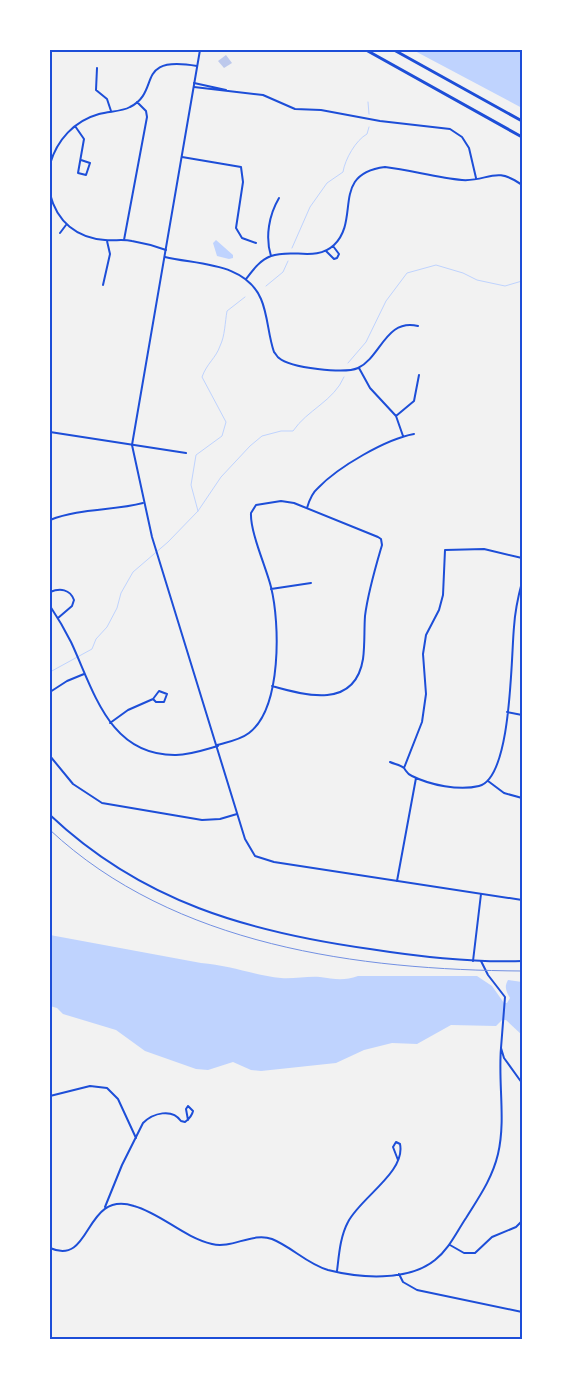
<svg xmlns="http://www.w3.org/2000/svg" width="572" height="1389" font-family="'IBM Plex Sans',sans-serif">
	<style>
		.water { fill: #bfd3fe }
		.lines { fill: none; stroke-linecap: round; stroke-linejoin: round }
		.stream { stroke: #bfd3fe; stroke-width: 1 }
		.building { fill: #bdc9ec }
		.minor { stroke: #1d4ed8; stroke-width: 2 }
		.tertiary { stroke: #1d4ed8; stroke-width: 2 }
		.motorway { stroke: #1d4ed8; stroke-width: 3 }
		.rail { stroke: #7290e2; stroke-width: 1 }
		.neatline { fill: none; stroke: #1d4ed8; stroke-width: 2 }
	</style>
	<rect width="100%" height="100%" fill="#f2f2f2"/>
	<!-- water -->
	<path class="water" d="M 413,50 L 522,50 L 522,108 Z
		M 216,240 L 233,255 L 233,258 L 229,259 L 217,256 L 213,243 Z
		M 50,935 L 201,963 C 229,965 253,975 281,978 C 294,979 307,976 320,977 C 334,979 344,981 358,976 L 477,976 L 492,986 L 504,1003 L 507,1003 L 510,998 C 506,991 504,987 508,980 L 522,982 L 522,1035 L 506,1020 L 502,1020 L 496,1026 L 451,1025 L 417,1044 L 392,1043 L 364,1050 L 336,1063 L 261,1071 L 251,1070 L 233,1062 L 208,1070 L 196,1069 L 145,1051 L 116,1030 L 63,1014 L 57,1008 L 50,1006 Z"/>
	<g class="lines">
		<!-- stream -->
		<path class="stream" d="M 368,102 L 369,114
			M 292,248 L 310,207 L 327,183 L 343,172 C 345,159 356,140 367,134 L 369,127
			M 266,286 L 283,272 L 288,261
			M 348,363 L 366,342 L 386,301 L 407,273 L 436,265 L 463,273 L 477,280 L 505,286 L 522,281
			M 198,511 L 191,485 L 196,455 L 222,436 L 226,422 L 202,377 C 207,363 216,358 220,346 C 225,336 225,322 227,311 L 245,297
			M 50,672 L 92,649 L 96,639 L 107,627 L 117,608 L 121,593 L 133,572 L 168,542 L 198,511 L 221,477 L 250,446 L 262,436 L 281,431 L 293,431 C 307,410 334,401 344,377"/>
	</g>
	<!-- building -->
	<path class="building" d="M 226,55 L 232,63 L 224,68 L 218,61 Z"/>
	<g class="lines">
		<!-- minor -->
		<path class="minor" d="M 97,68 L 96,90 L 107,99 L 111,111
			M 194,83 L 226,90
			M 194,87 L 263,95 L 295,109 L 321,110 L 380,121 L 450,129 L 462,137 L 469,148 L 476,178
			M 75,126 L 84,139 L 78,173 L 86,175 L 90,163 L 81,160
			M 182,157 L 241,167 L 243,182 L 236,228 L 242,238 L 256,243
			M 50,164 C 57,140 74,121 99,114 C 109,111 121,112 130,107 C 162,91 133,55 197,66
			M 50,194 C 57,222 77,238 105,240 C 114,241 123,239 132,241 C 144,243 155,246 166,250
			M 60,233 L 66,225
			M 124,240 L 147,117 L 146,111 L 137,102
			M 326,251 L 334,259 L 337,258 L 339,254 L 333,246
			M 271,256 C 265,237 269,215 279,198
			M 165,257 C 198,265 245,262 261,299 C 268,315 268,335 274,352 C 276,354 277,357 279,358 C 290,368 345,374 358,368 C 381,357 386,318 418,326
			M 246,279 C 253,270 260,260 271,256 C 292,248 316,262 334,245 C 361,219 330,174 385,167 C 411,170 437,178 462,180 C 488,182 495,165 522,185
			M 103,285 L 110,254 L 107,241
			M 359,368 L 370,388 L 396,416 L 403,436
			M 396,416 L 414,401 L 419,375
			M 50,432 L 186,453
			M 307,508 C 309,501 312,493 318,488 C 338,467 386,439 414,434
			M 50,520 C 80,508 112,511 143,503
			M 271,589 L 311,583
			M 50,592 C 60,588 70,589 74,600 L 72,606 L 58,618
			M 50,606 C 58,618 65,630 71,642 C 94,691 109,756 176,755 C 190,755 204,750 218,746
			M 50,692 L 67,681 L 84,674
			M 507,712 L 522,715
			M 110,723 L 128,710 L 153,699 L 156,702 L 164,702 L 167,694 L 159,691 L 153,699
			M 217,745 C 228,742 240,740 249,733 C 282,708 280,623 271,587 C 266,567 250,532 251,513 L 256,505 L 281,501 L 294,503 L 378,537 L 381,539 L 382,545 C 375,569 368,592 365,616 C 364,630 365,645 363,659 C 355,709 306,696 272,686
			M 50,756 L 73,784 L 102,803 L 202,820 L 220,819 L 237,814
			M 390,762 C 394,764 401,765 404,768 C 407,772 407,774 412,776 C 430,785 459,791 479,786 C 512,778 511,656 514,627 C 515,611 518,597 522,582
			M 404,768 L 422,722 L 426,694 L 423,654 L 426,635 L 439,610 L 443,595 L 445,550 L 484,549 L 522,558
			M 488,781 L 504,793 L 522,798
			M 397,881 L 416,778
			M 473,961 L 481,894
			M 481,961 L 488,975 L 505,997 L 501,1048 L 504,1058 L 522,1083
			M 50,1096 L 90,1086 L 107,1088 L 118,1099 L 136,1138
			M 105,1207 L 122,1165 L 143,1123 C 153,1113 172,1108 181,1121 L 185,1122 C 189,1119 192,1116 193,1111 L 188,1106 L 186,1109 L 188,1120
			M 450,1245 L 464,1253 L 475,1253 L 492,1237 L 516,1227 L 522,1221
			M 50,1248 C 93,1267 83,1190 134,1206 C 162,1214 183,1237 212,1244 C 232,1249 252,1232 272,1239 C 292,1247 307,1264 328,1270 C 359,1278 408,1282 435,1260 C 449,1249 456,1233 466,1218 C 479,1197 492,1179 498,1154 C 506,1120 498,1083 501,1048
			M 337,1271 C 339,1255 340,1237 348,1222 C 360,1198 406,1172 400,1144 L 396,1142 L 393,1147 L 398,1160
			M 399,1274 L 403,1282 L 417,1290 L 522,1312"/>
		<!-- tertiary -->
		<path class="tertiary" d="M 200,50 L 132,445 L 152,537 L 245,839 L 255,856 L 274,862 L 522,900
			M 50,815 C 142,902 249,932 370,949 C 421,957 471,963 522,961"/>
		<!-- motorway -->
		<path class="motorway" d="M 366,50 L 522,137
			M 394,50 L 522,121"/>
		<!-- rail -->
		<path class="rail" d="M 50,830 C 174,946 359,970 522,971"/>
	</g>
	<!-- border -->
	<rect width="572" height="1389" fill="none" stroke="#ffffff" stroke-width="102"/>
	<rect x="51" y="51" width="470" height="1287" class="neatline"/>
</svg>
